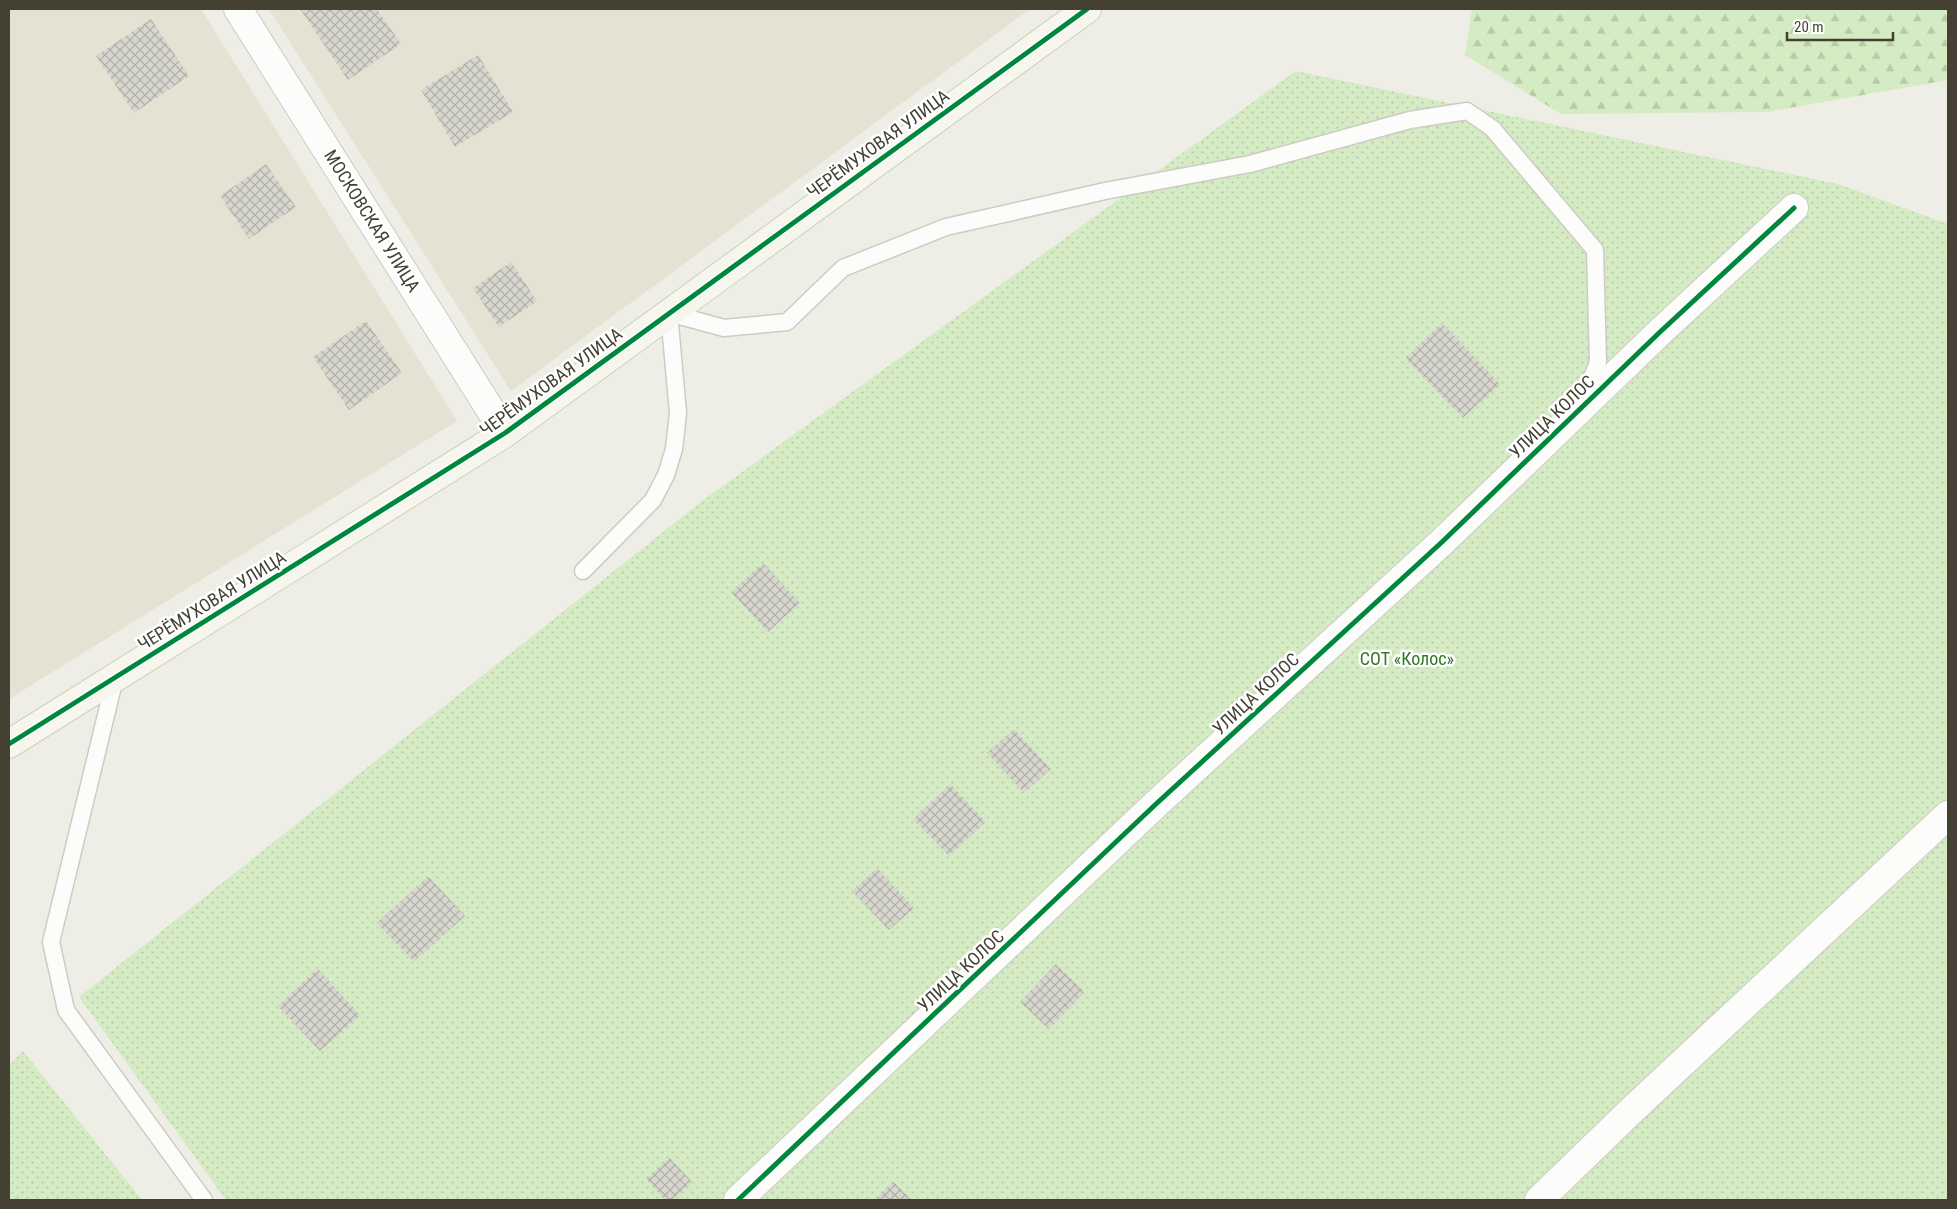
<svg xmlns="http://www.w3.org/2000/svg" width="1957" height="1209" font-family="'Roboto Condensed',sans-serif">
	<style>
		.residential { fill: #e3e2d3 }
		.grass { fill: url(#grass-dots) }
		.forest { fill: url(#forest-firs) }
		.building { fill: url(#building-cross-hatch) }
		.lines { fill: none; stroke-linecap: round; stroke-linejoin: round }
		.lane-casing { stroke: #ccccc4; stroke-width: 19 }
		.street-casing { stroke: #ccccc4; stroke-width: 30 }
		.secondary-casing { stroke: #cecdbd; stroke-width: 30 }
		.lane { stroke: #fcfcfb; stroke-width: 16 }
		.street { stroke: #fcfcfb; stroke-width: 28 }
		.secondary { stroke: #f6f6ed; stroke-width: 28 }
		.cycleway-casing { stroke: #fff; stroke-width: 8 }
		.cycleway { stroke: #00873e; stroke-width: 5 }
		.labels { text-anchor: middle; stroke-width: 5; stroke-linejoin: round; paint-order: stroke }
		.street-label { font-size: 18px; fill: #444133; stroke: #fff }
		.park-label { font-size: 18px; fill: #317725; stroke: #fff }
	</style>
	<defs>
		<pattern id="grass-dots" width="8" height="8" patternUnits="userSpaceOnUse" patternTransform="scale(1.25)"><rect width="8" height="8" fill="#d4ebc4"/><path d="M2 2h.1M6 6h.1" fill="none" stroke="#b7cba9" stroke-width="1.8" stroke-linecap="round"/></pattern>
		<pattern id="forest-firs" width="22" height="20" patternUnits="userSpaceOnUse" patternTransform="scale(1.25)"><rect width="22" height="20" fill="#d4ebc4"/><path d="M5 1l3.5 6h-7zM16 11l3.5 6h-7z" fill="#b7cba9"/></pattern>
		<pattern id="building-cross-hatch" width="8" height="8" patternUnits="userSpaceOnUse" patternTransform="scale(1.25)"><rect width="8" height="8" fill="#d8d7cf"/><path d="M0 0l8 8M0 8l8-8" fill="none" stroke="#b1b0a9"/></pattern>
	</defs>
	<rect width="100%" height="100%" fill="#eeeee6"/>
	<!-- residential -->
	<path class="residential" d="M 9,9 L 201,9 L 457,421 L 9,699 Z
		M 269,9 L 1030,9 L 511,391 Z"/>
	<!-- grass -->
	<path class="grass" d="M 1296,71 L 1838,184 L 1948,224 L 1948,1200 L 226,1200 L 79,997 L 702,501 Z
		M 23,1051 L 142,1200 L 9,1200 L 9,1065 Z"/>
	<!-- forest -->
	<path class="forest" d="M 1472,9 L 1948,9 L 1948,80 L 1766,112 L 1561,114 L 1465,55 Z"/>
	<!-- building -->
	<path class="building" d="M 300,9 L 377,9 L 401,44 L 348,80 Z
		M 151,19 L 189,76 L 134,113 L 96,56 Z
		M 478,55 L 513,112 L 455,147 L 421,90 Z
		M 266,164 L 296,207 L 249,239 L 220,196 Z
		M 511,262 L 537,301 L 499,327 L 473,288 Z
		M 366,321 L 402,373 L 349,410 L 313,357 Z
		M 1442,323 L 1500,384 L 1463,418 L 1405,358 Z
		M 763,563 L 800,603 L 768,632 L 731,592 Z
		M 1014,729 L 1051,769 L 1024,793 L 987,753 Z
		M 950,784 L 986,822 L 949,856 L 913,819 Z
		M 877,868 L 914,908 L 889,930 L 852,891 Z
		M 428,876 L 465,916 L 414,962 L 377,923 Z
		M 1056,964 L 1085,992 L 1049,1029 L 1020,1002 Z
		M 318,969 L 360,1015 L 320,1051 L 278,1006 Z
		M 670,1158 L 692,1182 L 672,1200 L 665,1200 L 646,1179 Z
		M 893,1181 L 912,1200 L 874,1200 Z"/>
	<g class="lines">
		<defs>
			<path id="lane" d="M 583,571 L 653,500 L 666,475 L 674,449 L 678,413 L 669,313 L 724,328 L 787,322 L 843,268 L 946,227 L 1105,191 L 1250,164 L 1410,120 L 1467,111 L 1492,128 L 1595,250 L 1598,362 L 1583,401
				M 115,678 L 51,942 L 66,1010 L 204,1200"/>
			<path id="street" d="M 238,9 L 505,433
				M 738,1200 L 1156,804 L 1442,542 L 1660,332 L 1794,208
				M 1539,1200 L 1632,1110 L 1948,815"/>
			<path id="secondary" d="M 9,744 L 505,433 L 1087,9"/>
		</defs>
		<!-- lane casing -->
		<use href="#lane" class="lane-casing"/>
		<!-- street casing -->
		<use href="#street" class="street-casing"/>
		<!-- secondary casing -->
		<use href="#secondary" class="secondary-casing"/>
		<!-- lane -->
		<use href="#lane" class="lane"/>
		<!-- street -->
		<use href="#street" class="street"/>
		<!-- secondary -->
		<use href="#secondary" class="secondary"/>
		<defs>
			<path id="cycleway" d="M 9,744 L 505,433 L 1087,9
				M 738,1200 L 1156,804 L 1442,542 L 1660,332 L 1794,208"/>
		</defs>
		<!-- cycleway casing -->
		<use href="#cycleway" class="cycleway-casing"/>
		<!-- cycleway -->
		<use href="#cycleway" class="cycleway"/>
	</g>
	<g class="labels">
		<!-- street labels -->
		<g class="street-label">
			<text transform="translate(878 144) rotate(-36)" y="6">ЧЕРЁМУХОВАЯ УЛИЦА</text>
			<text transform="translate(372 221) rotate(58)" y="6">МОСКОВСКАЯ УЛИЦА</text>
			<text transform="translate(551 382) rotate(-36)" y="6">ЧЕРЁМУХОВАЯ УЛИЦА</text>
			<text transform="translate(1552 417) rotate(-44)" y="6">УЛИЦА КОЛОС</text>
			<text transform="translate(212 601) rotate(-32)" y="6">ЧЕРЁМУХОВАЯ УЛИЦА</text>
			<text transform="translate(1256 694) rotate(-43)" y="6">УЛИЦА КОЛОС</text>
			<text transform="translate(961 971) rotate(-43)" y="6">УЛИЦА КОЛОС</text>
		</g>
		<!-- park labels -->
		<g class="park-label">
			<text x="1407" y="665">СОТ «Колос»</text>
		</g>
	</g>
	<!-- border -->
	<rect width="1957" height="1209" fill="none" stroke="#444133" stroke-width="20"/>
	<!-- scale -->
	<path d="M1787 32v8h106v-8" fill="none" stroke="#444133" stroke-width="2.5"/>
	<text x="1794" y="32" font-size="15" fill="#444133" stroke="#ffffff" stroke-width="4" paint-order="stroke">20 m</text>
</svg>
